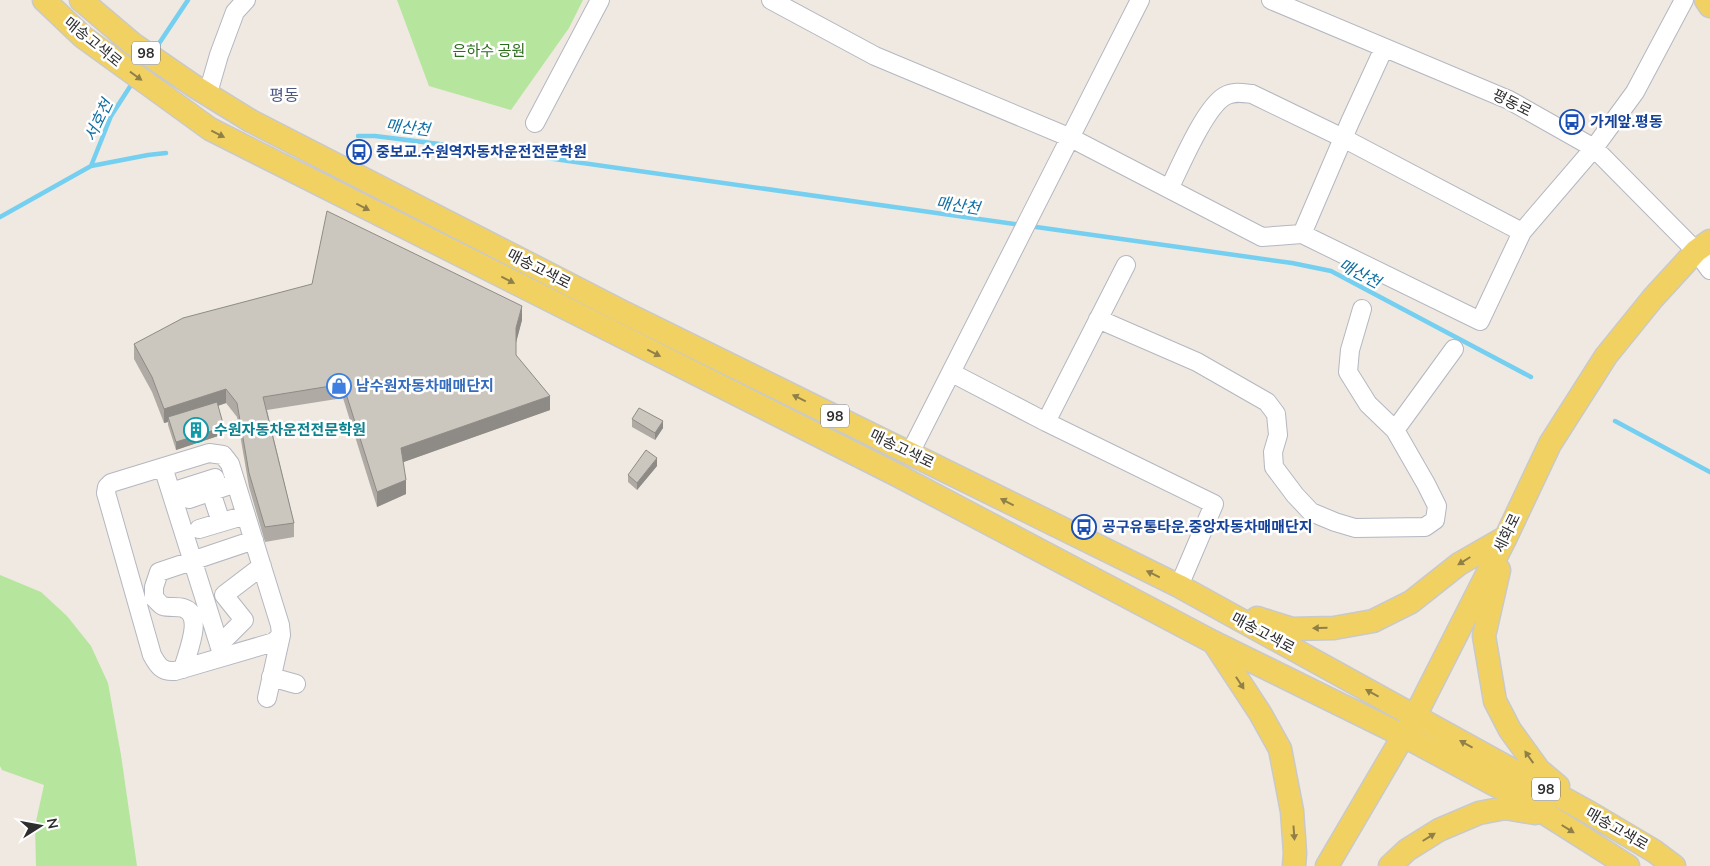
<svg xmlns="http://www.w3.org/2000/svg" width="1710" height="866" font-family="'Nunito Sans','Noto Sans KR',sans-serif">
	<style>
		.green { fill: #b6e59e }
		.lines { fill: none; stroke-linecap: round; stroke-linejoin: round }
		.stream { stroke: #75cff0; stroke-width: 4.5 }
		.minor-casing { stroke: #b4b7c1; stroke-width: 20 }
		.major-casing { stroke: #c9c9c9; stroke-width: 25 }
		.minor { stroke: #fff; stroke-width: 18 }
		.major { stroke: #f2d163; stroke-width: 22 }
		.wall { fill: #afaba4 }
		.shaded-wall { fill: #8e8b86 }
		.building { fill: #cbc7bf; stroke: #8e8b86 }
		.oneway { fill: #908048 }
		.labels { text-anchor: middle; stroke-width: 5; stroke-linejoin: round; paint-order: stroke }
		.shield { fill: #fff; stroke: #6d6d6d; stroke-width: 1 }
		.shield-label { font-size: 14px; font-weight: bold; fill: #2e2e2e }
		.street-label { font-size: 15px; fill: #2e2e2e; stroke: #fff }
		.park-label { font-size: 15px; fill: #2c6e1b; stroke: #fff }
		.transit-label { font-size: 15px; font-weight: bold; fill: #164399; stroke: #fff; text-anchor: start }
		.shop-label { font-size: 15px; font-weight: bold; fill: #366cbe; stroke: #fff; text-anchor: start }
		.culture-label { font-size: 15px; font-weight: bold; fill: #0d838f; stroke: #fff; text-anchor: start }
		.neighbourhood-label { font-size: 16px; fill: #4d5680; stroke: #fff }
		.water-label { font-size: 16px; font-style: italic; fill: #0d6fa3; stroke: #fff }
	</style>
	<rect width="100%" height="100%" fill="#efe9e1"/>
	<!-- green -->
	<path class="green" d="M 397,0 L 583,0 L 569,28 L 511,110 L 429,86 Z
		M 0,575 L 41,592 L 67,616 L 91,646 L 108,683 L 121,755 L 137,866 L 36,866 L 35,826 L 44,785 L 2,770 L 0,766 Z"/>
	<g class="lines">
		<!-- stream -->
		<path class="stream" d="M 154,51 L 188,0
			M 358,136 L 375,136 L 519,154 L 1021,225
			M 91,166 L 148,155 L 166,153
			M 0,217 L 91,166 L 111,116 L 133,82
			M 1029,226 L 1292,263 L 1331,271 L 1531,377
			M 1615,421 L 1710,472"/>
		<defs>
			<path id="minor" d="M 771,0 L 875,56 L 1071,138 L 1262,237 L 1302,234
				M 1271,0 L 1509,100 L 1594,148 L 1696,251 L 1710,270
				M 1384,48 L 1350,122 L 1302,234 L 1480,321 L 1522,232 L 1594,148 L 1635,92 L 1684,0
				M 208,93 L 219,55 L 235,12 L 246,0
				M 535,123 L 600,0
				M 1169,189 C 1180,167 1205,107 1225,96 C 1234,91 1243,93 1252,94 L 1343,138 L 1522,232
				M 1362,309 L 1350,350 L 1348,372 L 1368,404 L 1395,430 L 1454,349
				M 1098,319 L 1197,362 L 1267,402 L 1276,414 L 1278,435 L 1273,452 L 1274,467 L 1295,495 L 1311,512 L 1335,522 L 1355,528 L 1425,527 L 1435,520 L 1437,506 L 1426,484 L 1395,430
				M 952,373 L 1046,422 L 1214,504 L 1179,586
				M 1046,422 L 1126,265
				M 209,453 L 223,455 L 230,464 L 280,625 L 281,635 L 274,642 L 175,671 C 162,672 158,666 152,655 L 106,493 L 107,487 L 111,483 Z
				M 910,453 L 1140,0
				M 163,467 L 223,657
				M 171,492 L 215,478
				M 189,499 L 236,483
				M 214,501 L 218,513
				M 199,529 L 246,515
				M 219,645 L 244,620 L 224,595 L 262,566
				M 183,669 C 187,653 205,614 183,608 C 177,606 169,608 163,606 C 160,605 157,600 154,598 L 154,587 L 159,572 L 254,540
				M 271,677 L 296,684
				M 267,698 L 281,635"/>
			<path id="major" d="M 44,0 L 83,37 L 210,129 L 897,475 L 1213,642 L 1404,736 L 1527,802 L 1628,866
				M 81,0 L 133,44 L 194,86 L 251,121 L 621,311 L 1179,586 L 1590,813 L 1654,851 L 1674,866
				M 1706,0 L 1710,6
				M 1499,570 L 1484,636 L 1495,701 L 1510,730 L 1539,770 L 1558,786
				M 1257,618 L 1292,629 L 1334,628 L 1373,621 L 1411,602 L 1459,564 L 1506,537
				M 1214,643 L 1260,713 L 1280,749 L 1292,811 L 1295,853 L 1294,866
				M 1327,866 L 1415,716 L 1506,537 L 1550,444 L 1606,356 L 1653,298 L 1696,251 L 1710,241
				M 1390,866 L 1407,850 L 1439,830 L 1479,813 L 1505,808 L 1535,813"/>
		</defs>
		<!-- minor casing -->
		<use href="#minor" class="minor-casing"/>
		<!-- major casing -->
		<use href="#major" class="major-casing"/>
		<!-- minor -->
		<use href="#minor" class="minor"/>
		<!-- major -->
		<use href="#major" class="major"/>
	</g>
	<!-- wall -->
	<path class="wall" d="M 522,320 L 516,342 L 516,355 L 550,410 L 403,462 L 406,494 L 377,507 L 343,398 L 267,410 L 294,523 L 294,537 L 265,542 L 249,487 L 237,417 L 226,403 L 218,406 L 224,434 L 176,450 L 168,425 L 168,422 L 164,423 L 152,392 L 134,359 L 134,344 Z
		M 632,419 L 663,428 L 655,440 L 632,427 Z
		M 657,466 L 637,490 L 628,482 L 628,475 Z"/>
	<!-- shaded-wall -->
	<path class="shaded-wall" d="M 522,306 L 522,320 L 516,343 L 516,328 Z
		M 226,389 L 226,403 L 169,422 L 168,417 L 168,422 L 164,423 L 164,409 Z
		M 550,396 L 550,410 L 401,463 L 401,448 Z
		M 663,421 L 663,428 L 655,440 L 655,433 Z
		M 224,427 L 224,434 L 176,450 L 176,442 Z
		M 657,458 L 657,466 L 637,490 L 637,483 Z
		M 406,480 L 406,494 L 377,507 L 377,492 Z"/>
	<!-- building -->
	<path class="building" d="M 327,211 L 522,306 L 516,328 L 516,355 L 550,396 L 401,448 L 406,480 L 377,492 L 343,384 L 263,397 L 294,523 L 265,527 L 249,473 L 237,403 L 226,389 L 164,409 L 152,377 L 134,344 L 183,318 L 312,284 Z
		M 217,402 L 224,427 L 176,442 L 168,417 Z
		M 639,408 L 663,421 L 655,433 L 632,419 Z
		M 646,450 L 657,458 L 637,483 L 628,475 Z"/>
	<!-- one-way arrows -->
	<defs><path id="oneway-solid" d="M-6-.8H1V-3.2L6.5 0L1 3.2V.8H-6Z" transform="scale(1.25)"/></defs>
	<g class="oneway">
		<use href="#oneway-solid" transform="translate(136 76) rotate(36)"/>
		<use href="#oneway-solid" transform="translate(218 134) rotate(27)"/>
		<use href="#oneway-solid" transform="translate(363 207) rotate(27)"/>
		<use href="#oneway-solid" transform="translate(508 280) rotate(27)"/>
		<use href="#oneway-solid" transform="translate(654 353) rotate(27)"/>
		<use href="#oneway-solid" transform="translate(799 398) rotate(-154)"/>
		<use href="#oneway-solid" transform="translate(1007 502) rotate(-153)"/>
		<use href="#oneway-solid" transform="translate(1464 561) rotate(148)"/>
		<use href="#oneway-solid" transform="translate(1153 574) rotate(-154)"/>
		<use href="#oneway-solid" transform="translate(1320 628) rotate(179)"/>
		<use href="#oneway-solid" transform="translate(1240 683) rotate(57)"/>
		<use href="#oneway-solid" transform="translate(1372 693) rotate(-151)"/>
		<use href="#oneway-solid" transform="translate(1466 744) rotate(-151)"/>
		<use href="#oneway-solid" transform="translate(1529 757) rotate(-125)"/>
		<use href="#oneway-solid" transform="translate(1568 829) rotate(32)"/>
		<use href="#oneway-solid" transform="translate(1294 833) rotate(86)"/>
		<use href="#oneway-solid" transform="translate(1429 837) rotate(-32)"/>
	</g>
	<!-- icons -->
	<defs>
		<symbol id="bus-ring" viewBox="-11 -11 22 22"><circle r="9.5" fill="#fff" stroke="#1a4fb4" stroke-width="1.5"/><path d="M-5-6H5V4H4V6H2V4H-2V6H-4V4H-5ZM-3.5-4V0h7V-4ZM-3.5 1.2v1.5H-2V1.2ZM2 1.2v1.5H3.5V1.2Z" fill="#1a4fb4"/></symbol>
		<symbol id="shop-ring" viewBox="-11 -11 22 22"><circle r="9.5" fill="#fff" stroke="#3f7fe0" stroke-width="1.5"/><path d="M-5-2.5h2.3a2.7 3.5 0 0 1 5.4 0H5L5.5 6h-11ZM-1.5-2.5h3a1.5 2.3 0 0 0-3 0Z" fill="#3f7fe0"/></symbol>
		<symbol id="building-ring" viewBox="-11 -11 22 22"><circle r="9.5" fill="#fff" stroke="#0f9aa8" stroke-width="1.5"/><path d="M-4-6H4V6H1V3H-1V6H-4ZM-2.5-4.3h1.7v1.8h-1.7ZM.8-4.3h1.7v1.8H.8ZM-2.5-1h1.7V.8h-1.7ZM.8-1h1.7V.8H.8Z" fill="#0f9aa8"/></symbol>
	</defs>
	<g fill-rule="evenodd">
		<use href="#bus-ring" x="1558" y="108" width="28" height="28"/>
		<use href="#bus-ring" x="345" y="138" width="28" height="28"/>
		<use href="#shop-ring" x="325" y="372" width="28" height="28"/>
		<use href="#building-ring" x="182" y="416" width="28" height="28"/>
		<use href="#bus-ring" x="1070" y="513" width="28" height="28"/>
	</g>
	<g class="labels">
		<!-- shield labels -->
		<g class="shield">
			<rect x="132" y="41.5" width="28" height="23" rx="4"/>
			<rect x="821" y="404.5" width="28" height="23" rx="4"/>
			<rect x="1532" y="777.5" width="28" height="23" rx="4"/>
		</g>
		<g class="shield-label">
			<text x="146" y="58">98</text>
			<text x="835" y="421">98</text>
			<text x="1546" y="794">98</text>
		</g>
		<!-- street labels -->
		<g class="street-label">
			<text transform="translate(93 42) rotate(39)" y="5">매송고색로</text>
			<text transform="translate(1512 103) rotate(27)" y="5">평동로</text>
			<text transform="translate(539 269) rotate(27)" y="5">매송고색로</text>
			<text transform="translate(902 449) rotate(26)" y="5">매송고색로</text>
			<text transform="translate(1507 533) rotate(-64)" y="5">세화로</text>
			<text transform="translate(1263 633) rotate(28)" y="5">매송고색로</text>
			<text transform="translate(1617 829) rotate(30)" y="5">매송고색로</text>
		</g>
		<!-- park labels -->
		<g class="park-label">
			<text x="489" y="56">은하수 공원</text>
		</g>
		<!-- transit labels -->
		<g class="transit-label">
			<text x="1590" y="127">가게앞.평동</text>
			<text x="376" y="157">중보교.수원역자동차운전전문학원</text>
			<text x="1102" y="532">공구유통타운.중앙자동차매매단지</text>
		</g>
		<!-- shop labels -->
		<g class="shop-label">
			<text x="356" y="391">남수원자동차매매단지</text>
		</g>
		<!-- culture labels -->
		<g class="culture-label">
			<text x="214" y="435">수원자동차운전전문학원</text>
		</g>
		<!-- neighbourhood labels -->
		<g class="neighbourhood-label">
			<text x="284" y="101">평동</text>
		</g>
		<!-- water labels -->
		<g class="water-label">
			<text transform="translate(98 120) rotate(-64)" y="6">서호천</text>
			<text transform="translate(408 127) rotate(7)" y="6">매산천</text>
			<text transform="translate(958 205) rotate(8)" y="6">매산천</text>
			<text transform="translate(1360 273) rotate(27)" y="6">매산천</text>
		</g>
	</g>
	<!-- north arrow -->
	<g transform="translate(40 826) rotate(79)" stroke="#ffffff" stroke-width="4" paint-order="stroke">
	<path d="M0-4L9 19L0 12L-9 19Z" fill="#2e2e2e"/>
	<text y="-8" font-size="14" font-weight="bold" text-anchor="middle" fill="#2e2e2e">N</text>
	</g>
</svg>
